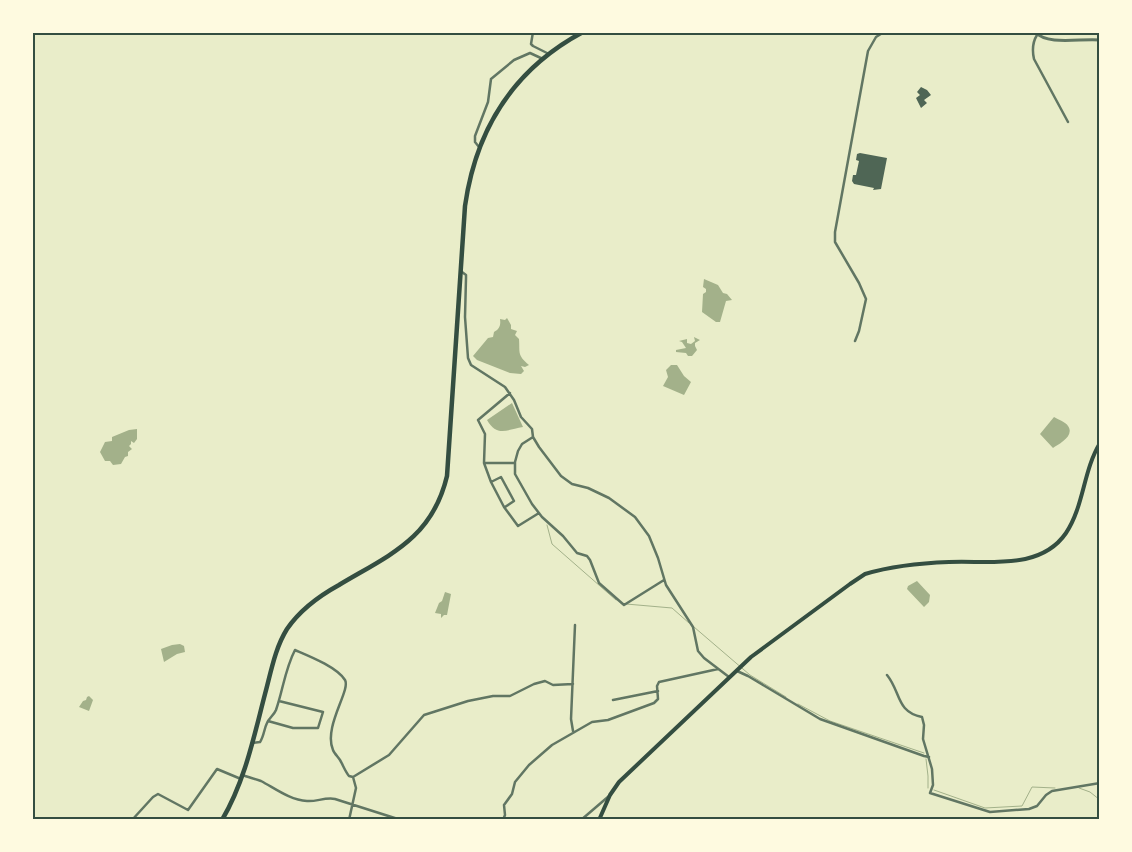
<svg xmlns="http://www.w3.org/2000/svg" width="1132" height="852" font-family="'Source Serif 4',serif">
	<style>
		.water { fill: #a3b18a }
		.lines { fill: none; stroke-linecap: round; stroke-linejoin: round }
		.stream { stroke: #a3b18a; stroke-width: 1 }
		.building { fill: #4f6655 }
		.minor { stroke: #617663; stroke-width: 2.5 }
		.tertiary { stroke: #617663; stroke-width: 3 }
		.secondary { stroke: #344e41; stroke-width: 4 }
		.trunk { stroke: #344e41; stroke-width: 4.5 }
		.neatline { fill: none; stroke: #344e41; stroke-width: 2 }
	</style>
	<rect width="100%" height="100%" fill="#e9edc9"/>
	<!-- water -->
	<path class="water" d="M 704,279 L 718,285 L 723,293 L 727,294 L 732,300 L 726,301 L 720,322 L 716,322 L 702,312 L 703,294 L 706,292 L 706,289 L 703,287 Z
		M 507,318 L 511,325 L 511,329 L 517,331 L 515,335 L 519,339 C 520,353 517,355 529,365 L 525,367 L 521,366 L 524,371 L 521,374 L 510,373 L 477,360 L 473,356 L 488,338 L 493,337 L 494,332 C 499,329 501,326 500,319 L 505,320 Z
		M 694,337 L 700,340 L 695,343 L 695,346 L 697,350 L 692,356 L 688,356 L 686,353 L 676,352 L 676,350 L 686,348 L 682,342 L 679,341 L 687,339 L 687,343 L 691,344 L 695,341 Z
		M 671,365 L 677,365 L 684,376 L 691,382 L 684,395 L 663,386 L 668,377 L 666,370 Z
		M 512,403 L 523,427 C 506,430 497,437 487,420 Z
		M 1054,417 C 1057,419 1066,422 1068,426 C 1075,436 1059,444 1053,448 L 1040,434 Z
		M 137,429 L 137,439 L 134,443 L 131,441 L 131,444 L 129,446 L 132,449 L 128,452 L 128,456 L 125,457 L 121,464 L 113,465 L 110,461 L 105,461 L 100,452 L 105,442 L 112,441 L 112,437 L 129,430 Z
		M 917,581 L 930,595 L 929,602 L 924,607 L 907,589 L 908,586 Z
		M 445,592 L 451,594 L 447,615 L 444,615 L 441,618 L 441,614 L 435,613 L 439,603 L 442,601 Z
		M 180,644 L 184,646 L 185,652 L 177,654 L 164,662 L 161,649 L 172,645 Z
		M 89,696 L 93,700 L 89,711 L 79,707 L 83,701 L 86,700 L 87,697 Z"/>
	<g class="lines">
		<!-- stream -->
		<path class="stream" d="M 547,525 L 552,544 L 616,600
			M 626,604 L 672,608 L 689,623
			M 694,627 L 750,675 L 786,697
			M 798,704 L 830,721 L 924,753
			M 926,759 L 928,776 L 928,788
			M 1079,788 L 1090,792 L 1100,800
			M 934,790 L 985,808 L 1022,806 L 1032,787 L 1055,788"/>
	</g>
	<!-- building -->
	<path class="building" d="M 921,87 L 927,90 L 931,95 L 924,100 L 927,103 L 921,108 L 916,98 L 920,95 L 917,92 Z
		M 860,153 L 887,158 L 881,189 L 873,190 L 874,188 L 854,184 L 852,181 L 853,175 L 856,175 L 859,161 L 856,160 L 857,154 Z"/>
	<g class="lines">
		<!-- minor -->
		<path class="minor" d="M 533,32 L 531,44 L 533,46 L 549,54
			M 1037,35 C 1032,43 1032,50 1034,59 L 1068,122
			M 479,147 L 475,142 L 475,136 L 488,102 L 491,79 L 514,60 L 530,53 L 543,59
			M 462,272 L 466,275 L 466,278 L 465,317 L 468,358 L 471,365 L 505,387 L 514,400 L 521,417 L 532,429 L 533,437 L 539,447 L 561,476 L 572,484 L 588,488 L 609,498 L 635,517 L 649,536 L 658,558 L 666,585 L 693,627 L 698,651 L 704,658 L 729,677
			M 855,341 L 859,331 L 866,299 L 859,283 L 835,242 L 835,232 L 868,51 L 876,37 L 884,32
			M 510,393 L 478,420 L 485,434 L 484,463 L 491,482 L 504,507 L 518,526 L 539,513
			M 533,437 L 522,444 L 518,451 L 515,462 L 515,474 L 532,504 L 542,517 L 563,536 L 577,553 L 587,556 L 590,560 L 599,583 L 624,605 L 664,580
			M 484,463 L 514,463
			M 491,482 L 501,477 L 514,501 L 505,507
			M 737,671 L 748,676 L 820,719 L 924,756 L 929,757
			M 887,675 C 901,692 896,712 922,717 L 924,725 L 923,739 L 932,769 L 933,785 L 930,793 L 990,812 L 1029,809 L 1037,806 L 1046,795 L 1052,791 L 1100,783
			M 613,700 L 658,691
			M 268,721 L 293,728 L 318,728 L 323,712 L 279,701
			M 573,731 L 571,719 L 575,625
			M 252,743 L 260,742 C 264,736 264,729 267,723 C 269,718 274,715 276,710 C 283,690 285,669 295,650 C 309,656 337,667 345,680 C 351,690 323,727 333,750 C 334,753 338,757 340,760 C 343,765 345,771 349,776 L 353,777 L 356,788 L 349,820
			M 242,775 C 248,777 255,779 261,781 C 276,789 290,800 307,801 C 316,802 325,797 335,799 L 401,820
			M 353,777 L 389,755 L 424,715 L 468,701 L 493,696 L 510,696 L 534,684 L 545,681 L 553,685 L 573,684
			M 132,820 L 153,797 L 158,794 L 188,810 L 217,769 L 241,779
			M 503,820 L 505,815 L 504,805 L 512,794 L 515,782 L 529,765 L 552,745 L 592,722 L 608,720 L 654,703 L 658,699 L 657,686 L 659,682 L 718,669
			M 581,820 L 609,796"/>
		<!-- tertiary -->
		<path class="tertiary" d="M 1035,32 C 1048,46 1081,38 1100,40"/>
		<!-- secondary -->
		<path class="secondary" d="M 599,820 L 610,795 L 619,782 L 751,657 L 850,584 L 865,574 C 892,566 921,563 949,562 C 988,560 1040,571 1066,533 C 1084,506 1083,471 1100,443"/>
		<!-- trunk -->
		<path class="trunk" d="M 222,820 C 245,781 254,736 265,694 C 271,672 275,648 287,629 C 300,610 319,596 339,585 C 389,555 432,539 447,476 L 465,206 C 476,129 514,69 583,32"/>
	</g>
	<!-- border -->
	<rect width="1132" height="852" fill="none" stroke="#fefae0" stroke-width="68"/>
	<rect x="34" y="34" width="1064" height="784" class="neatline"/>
</svg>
